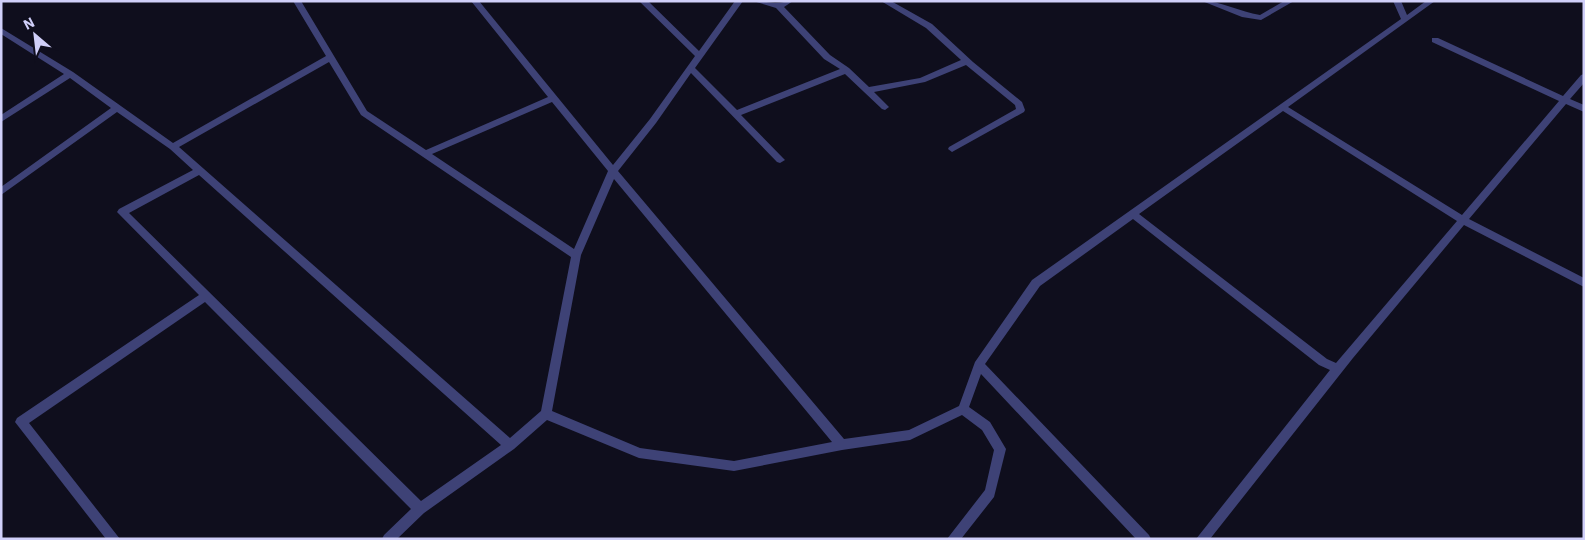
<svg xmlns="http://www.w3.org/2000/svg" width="1585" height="540" font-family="'IBM Plex Sans',sans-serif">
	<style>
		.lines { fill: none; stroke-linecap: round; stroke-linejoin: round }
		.street { fill: #3e4276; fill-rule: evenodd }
	</style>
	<rect width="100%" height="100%" fill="#0f0e1d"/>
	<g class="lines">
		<!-- street -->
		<path class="street" d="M 293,1 L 301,1 L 367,111 L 426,150 L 548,97 L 471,1 L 479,1 L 613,165 L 650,119 L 695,56 L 639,1 L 648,1 L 699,51 L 735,1 L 743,1 L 695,68 L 737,110 L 840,69 L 824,59 L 776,8 L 753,1 C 761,1 768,2 775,3 C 781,3 787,1 793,1 L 784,7 L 830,55 L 849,68 L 869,87 L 920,78 L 961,60 L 926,28 L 881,1 L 891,1 L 932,24 L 973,62 L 1022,102 L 1025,110 L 1024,112 L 952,152 L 948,149 L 949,147 L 1016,109 L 1015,105 L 966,65 L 925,82 L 874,92 L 889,107 L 885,110 L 882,109 L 845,74 L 741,115 L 783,158 L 785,160 L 780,163 L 777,162 L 691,73 L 656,123 L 618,171 L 844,439 L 909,430 L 959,406 L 975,362 L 1032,280 L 1401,19 L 1393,1 L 1401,1 L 1407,15 L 1426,1 L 1435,1 L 1288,107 L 1462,215 L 1559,101 L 1432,42 L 1432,38 L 1438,38 L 1563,96 L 1581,75 L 1584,74 L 1584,83 L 1570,99 L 1584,105 L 1584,112 L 1566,104 L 1469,219 L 1584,278 L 1584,287 L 1464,225 L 1353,358 L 1210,539 L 1196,539 L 1330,370 L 1319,365 L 1133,219 L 1040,286 L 985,364 L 1149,535 L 1151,539 L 1136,539 L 981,374 L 969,407 L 990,422 L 1006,449 L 994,497 L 961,539 L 947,539 L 985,490 L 994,450 L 982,430 L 962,415 L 910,440 L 842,450 L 734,471 L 639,458 L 547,420 L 514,449 L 424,513 L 397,539 L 382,539 L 384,535 L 411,509 L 205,302 L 29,423 L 120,539 L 106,539 L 15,422 L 17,418 L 199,295 L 117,212 L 119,209 L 193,170 L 170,149 L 117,112 L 1,195 L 1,187 L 111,108 L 70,78 L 1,122 L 1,115 L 64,74 L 1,34 L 1,28 L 73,72 L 173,143 L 326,56 ZM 329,62 L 361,115 L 571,257 L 541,411 L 510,438 L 179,147 ZM 552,102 L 608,171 L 574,249 L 432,154 ZM 1283,111 L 1457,221 L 1336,363 L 1327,359 L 1139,214 ZM 199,175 L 501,445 L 421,501 L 129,213 ZM 614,179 L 832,442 L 734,461 L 640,448 L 552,411 L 581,255 Z
			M 1202,1 C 1222,1 1240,12 1260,15 L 1284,1 L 1294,1 L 1261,20 L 1242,17 Z"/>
	</g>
	<!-- border -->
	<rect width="1585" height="540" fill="none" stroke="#d0cff9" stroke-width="5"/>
	<!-- north arrow -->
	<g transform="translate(35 35) rotate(332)" stroke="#0f0e1d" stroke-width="4" paint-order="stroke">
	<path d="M0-4L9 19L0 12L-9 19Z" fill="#d0cff9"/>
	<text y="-8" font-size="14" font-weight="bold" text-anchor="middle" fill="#d0cff9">N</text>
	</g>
</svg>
